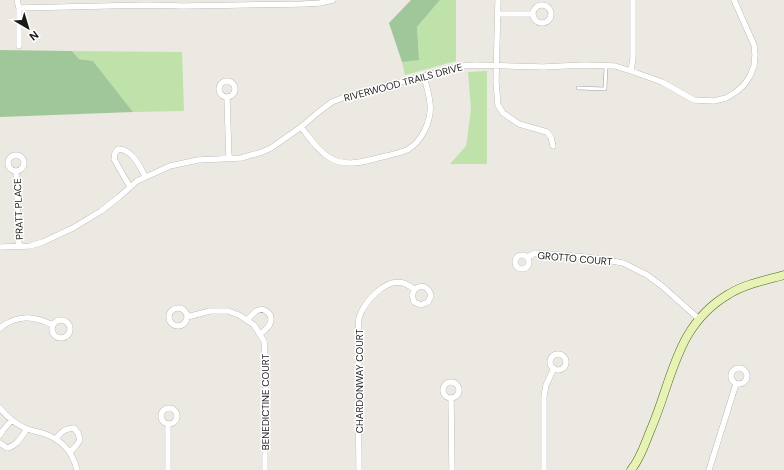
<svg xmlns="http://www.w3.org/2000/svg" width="784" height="470" font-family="'DM Sans',sans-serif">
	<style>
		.grass { fill: #bee2aa }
		.forest { fill: #a0c799 }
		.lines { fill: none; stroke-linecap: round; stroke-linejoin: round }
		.lane-casing { stroke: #a1a1a1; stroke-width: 4 }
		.street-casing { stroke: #a1a1a1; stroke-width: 6 }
		.secondary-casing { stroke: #4f650e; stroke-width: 9 }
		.lane { stroke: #fff; stroke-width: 3 }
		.street { stroke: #fff; stroke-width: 5.5 }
		.secondary { stroke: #e7f2b7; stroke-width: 8 }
		.labels { text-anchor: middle; stroke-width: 3; stroke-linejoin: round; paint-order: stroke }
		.street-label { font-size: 10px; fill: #1a1a1a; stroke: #fff }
	</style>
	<rect width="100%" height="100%" fill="#ebe9e1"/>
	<!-- grass -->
	<path class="grass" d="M 440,0 L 456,0 L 456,61 L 405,75 L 402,62 L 419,59 L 417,27 Z
		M 72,51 L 182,52 L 184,111 L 133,112 L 93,61 L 79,59 Z
		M 487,71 L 487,164 L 450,164 L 466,146 L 471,110 L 468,72 Z"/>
	<!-- forest -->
	<path class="forest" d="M 411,0 L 440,0 L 417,27 L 419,60 L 402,62 L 389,23 Z
		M 0,50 L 72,51 L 79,59 L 93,61 L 133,112 L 0,117 Z"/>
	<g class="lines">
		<defs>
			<path id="lane" d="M 578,88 L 605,89 L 606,66"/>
			<path id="street" d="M 17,0 L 19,8 L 19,46
				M 498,0 L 496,82 L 498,105 L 503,113 L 519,124 L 547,132 L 551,137 L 553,146
				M533 14a9 9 0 1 1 18 0a9 9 0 1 1-18 0Z
				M 19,8 L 147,5 L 183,6 L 303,4 L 320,3 L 333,0
				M 498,14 L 533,14
				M 631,71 L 633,58 L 633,0
				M219 89a8 8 0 1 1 16 0a8 8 0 1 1-16 0Z
				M 227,98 L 229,159
				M 301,127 C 310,138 318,151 330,158 C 344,166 359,163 374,159 C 385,156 397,154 407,150 C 422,142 432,120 430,103 C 429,94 426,85 424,76
				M8 163a8 8 0 1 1 16 0a8 8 0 1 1-16 0Z
				M 16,171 L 19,246
				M 130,187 L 114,159 L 115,153 L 118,149 C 132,149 139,165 145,176
				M 0,247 L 30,246 L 43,242 L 73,228 L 101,211 L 119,197 L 137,181 L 170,166 L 198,160 L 241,158 L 262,152 L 271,148 L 301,127 L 321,110 L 332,102 L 347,96 L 462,66 L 475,65 L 543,67 L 584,65 L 615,66 L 631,71 L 662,82 L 694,100 L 714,101 L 726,98 L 736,92 L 744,85 L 750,76 L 754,66 L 755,55 L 754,45 L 734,0
				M515 262a7 7 0 1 1 14 0a7 7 0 1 1-14 0Z
				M 528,257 L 535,253 L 586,257 L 612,261 L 623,263 L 647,275 L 662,286 L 699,319
				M169 317a9 9 0 1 1 18 0a9 9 0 1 1-18 0Z
				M 187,317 L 210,311 L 228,311 L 239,315 L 254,325 L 264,341 L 266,366 L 265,413 L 265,470
				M 247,320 L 256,311 L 262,309 C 277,315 271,327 260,334
				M52 329a9 9 0 1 1 18 0a9 9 0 1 1-18 0Z
				M 0,328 C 18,314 33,316 53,325
				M550 362a8 8 0 1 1 16 0a8 8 0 1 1-16 0Z
				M731 376a8 8 0 1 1 16 0a8 8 0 1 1-16 0Z
				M443 390a8 8 0 1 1 16 0a8 8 0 1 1-16 0Z
				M 451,398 L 452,470
				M 0,408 C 7,417 17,425 27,429 C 33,431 40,432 45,434 C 62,440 73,453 77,470
				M161 416a8 8 0 1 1 16 0a8 8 0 1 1-16 0Z
				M 0,435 L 3,430 L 12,420
				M 56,439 C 61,432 64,429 74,428 L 78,433 L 80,440 L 76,446 L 70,452
				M 0,443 L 7,448 C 17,446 21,437 27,429
				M 168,470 L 168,424
				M 359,470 L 358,340 C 358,333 358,325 359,318 C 364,302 385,278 403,283 C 407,284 411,287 415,289 C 422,284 429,287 431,296 L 428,302 L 421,305 L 414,302 L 412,295 L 415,289
				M 544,470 L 544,396 L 546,385 L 554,368
				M 709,470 L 736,384"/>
			<path id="secondary" d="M 631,470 C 641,458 645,443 651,429 C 673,378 676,325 729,294 C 745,284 766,280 784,275"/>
		</defs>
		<!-- lane casing -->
		<use href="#lane" class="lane-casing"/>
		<!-- street casing -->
		<use href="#street" class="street-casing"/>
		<!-- secondary casing -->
		<use href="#secondary" class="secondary-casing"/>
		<!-- lane -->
		<use href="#lane" class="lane"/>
		<!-- street -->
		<use href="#street" class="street"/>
		<!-- secondary -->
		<use href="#secondary" class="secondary"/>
	</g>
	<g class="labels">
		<!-- street labels -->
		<g class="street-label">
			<text transform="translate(403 82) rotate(-15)" y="4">RIVERWOOD TRAILS DRIVE</text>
			<text transform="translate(18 209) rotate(-92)" y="4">PRATT PLACE</text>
			<text transform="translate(575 258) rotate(5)" y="4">GROTTO COURT</text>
			<text transform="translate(359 381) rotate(-90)" y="4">CHARDONWAY COURT</text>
			<text transform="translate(265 402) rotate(-90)" y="4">BENEDICTINE COURT</text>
		</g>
	</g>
	<!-- north arrow -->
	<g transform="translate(28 28) rotate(142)" stroke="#ffffff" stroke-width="3" paint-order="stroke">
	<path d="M0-3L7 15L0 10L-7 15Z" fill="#1a1a1a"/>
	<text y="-6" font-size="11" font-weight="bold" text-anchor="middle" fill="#1a1a1a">N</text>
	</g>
</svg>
